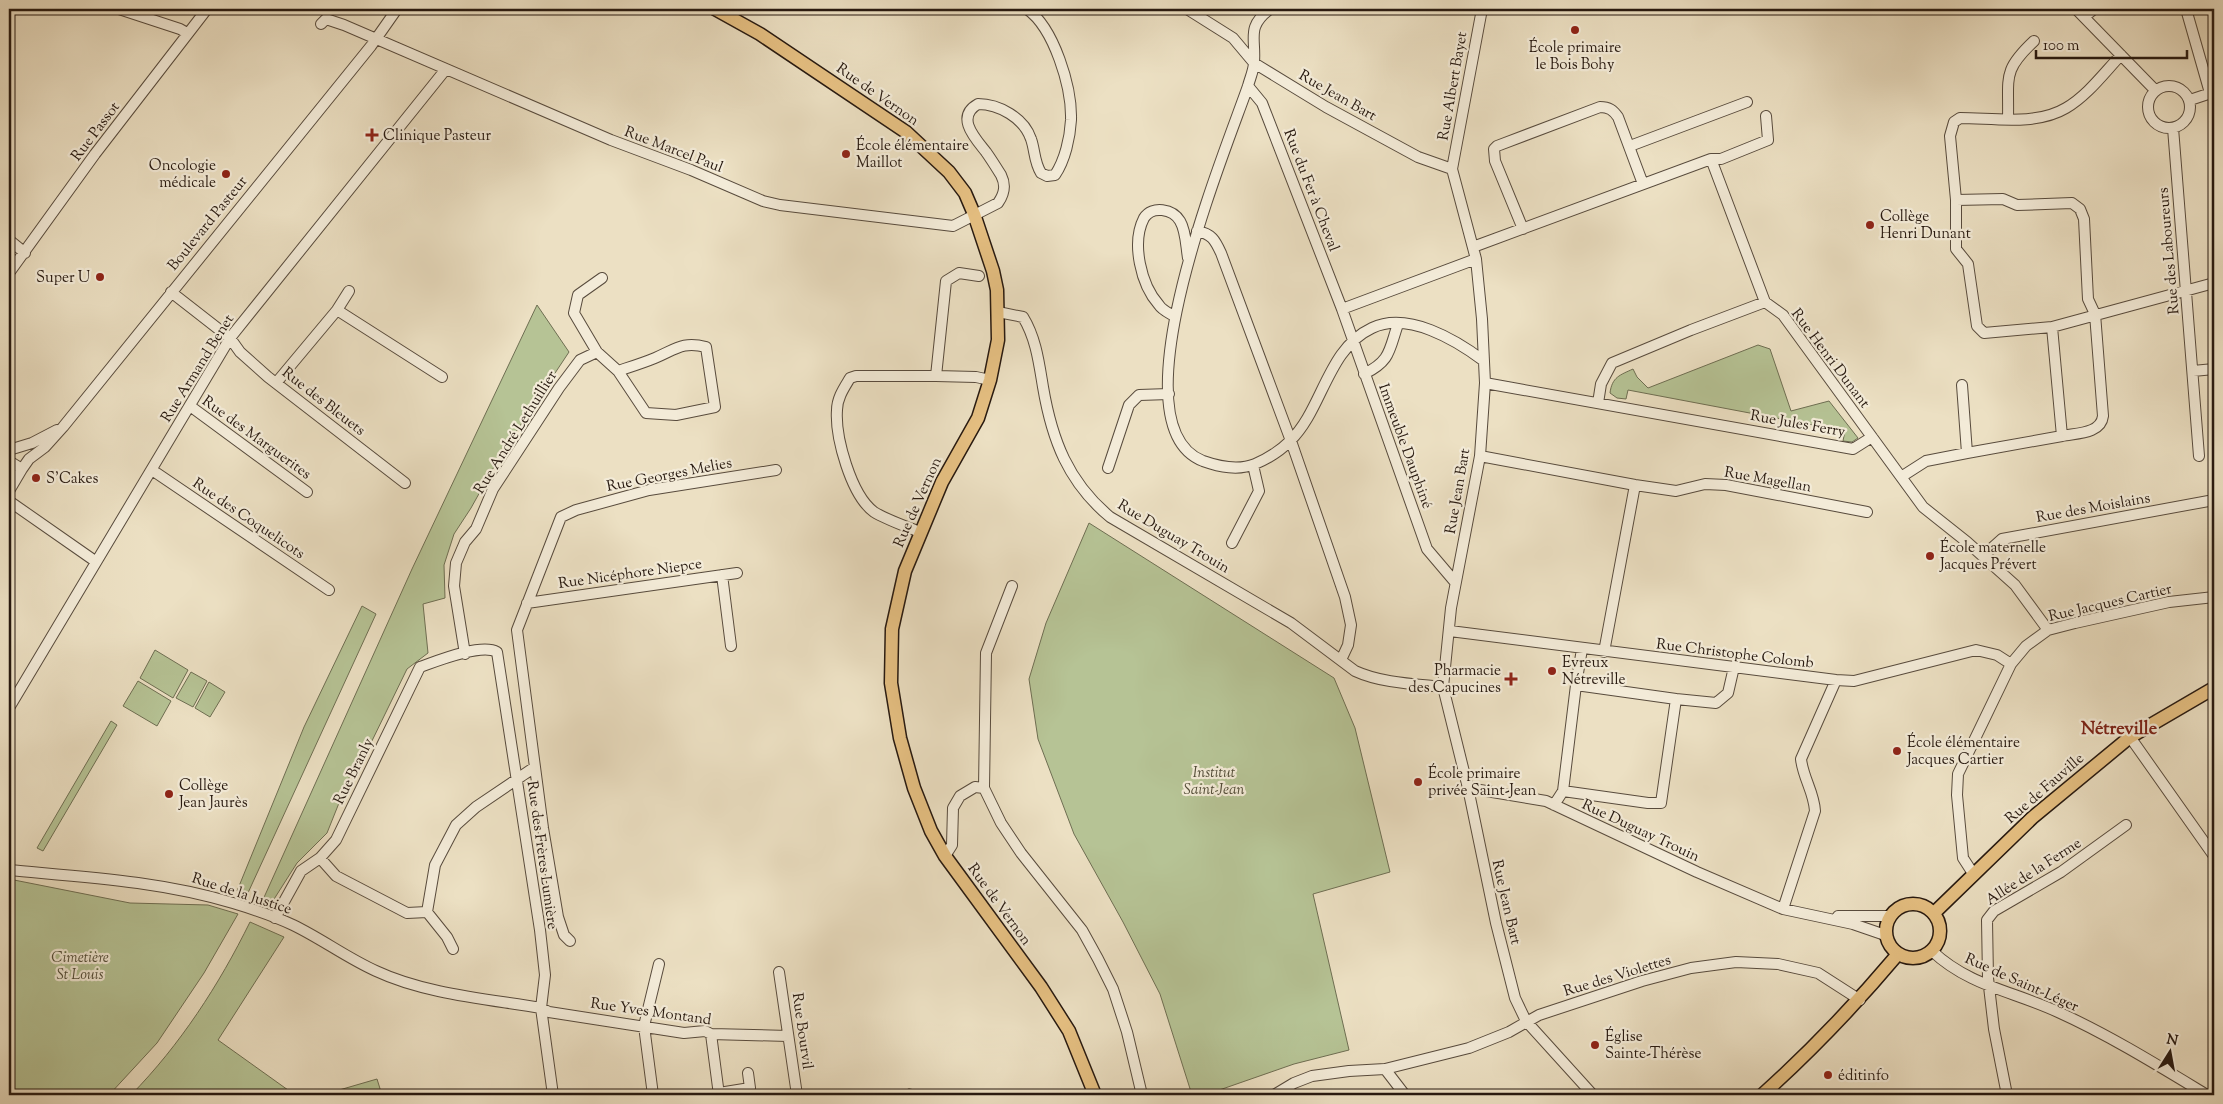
<svg xmlns="http://www.w3.org/2000/svg" width="2223" height="1104" font-family="'Sorts Mill Goudy',serif">
	<style>
		.green { fill: #b6c395; stroke: #6e6e52 }
		.lines { fill: none; stroke-linecap: round; stroke-linejoin: round }
		.minor-casing { stroke: #584b3d; stroke-width: 12 }
		.major-casing { stroke: #271910; stroke-width: 15 }
		.minor { stroke: #f3ebd8; stroke-width: 10 }
		.major { stroke: #e6c082; stroke-width: 12 }
		.rail-casing { stroke: #271910; stroke-width: 5 }
		.rail { stroke: #f3ebd8; stroke-width: 3; stroke-dasharray: 9; stroke-linecap: butt }
		.poi-dot { fill: #8f2418; stroke: #f3ebd8; stroke-width: 2 }
		.labels { text-anchor: middle; stroke-width: 4.5; stroke-linejoin: round; paint-order: stroke }
		.poi-label { font-size: 15px; fill: #271910; stroke: #f3ebd8; text-anchor: start }
		.street-label { font-size: 15px; fill: #271910; stroke: #f3ebd8 }
		.park-label { font-size: 15px; font-style: italic; fill: #524c38; stroke: #f3ebd8 }
		.quarter-label { font-size: 18px; font-weight: bold; fill: #7a1f14; stroke: #f3ebd8 }
	</style>
	<rect width="100%" height="100%" fill="#ece0c3"/>
	<filter id="stains"><feTurbulence type="fractalNoise" baseFrequency=".004" numOctaves="4"/><feColorMatrix values="0 0 0 0 .2 0 0 0 0 .09 0 0 0 0 .02 0 0 0 .5 -.17"/></filter>
	<radialGradient id="worn" r=".72"><stop offset=".6" stop-color="#630" stop-opacity="0"/><stop offset="1" stop-color="#630" stop-opacity=".3"/></radialGradient>
	<!-- green -->
	<path class="green" d="M 537,305 L 569,352 L 500,456 L 471,508 L 454,534 L 444,565 L 445,598 L 423,604 L 428,653 L 407,669 L 368,749 L 359,753 L 327,833 L 297,863 L 269,907 L 261,904 L 412,569 Z
		M 1758,345 L 1770,349 L 1791,411 L 1829,401 L 1858,438 L 1852,442 L 1843,441 L 1845,431 L 1628,390 L 1626,399 L 1617,398 L 1610,393 C 1612,377 1620,375 1633,369 L 1637,377 L 1648,388 Z
		M 1089,523 L 1334,678 L 1355,728 L 1390,872 L 1313,894 L 1349,1050 L 1294,1064 L 1205,1095 L 1192,1095 L 1160,994 L 1123,922 L 1074,834 L 1038,739 L 1029,679 L 1046,623 Z
		M 362,606 L 376,614 L 247,895 L 237,891 L 304,727 Z
		M 155,650 L 188,670 L 173,698 L 140,678 Z
		M 191,672 L 207,681 L 193,707 L 176,698 Z
		M 138,681 L 171,701 L 157,726 L 123,706 Z
		M 209,682 L 225,692 L 210,717 L 195,708 Z
		M 111,721 L 117,725 L 43,851 L 37,848 Z
		M 9,879 L 130,903 L 208,905 L 238,914 L 204,973 L 157,1043 L 109,1095 L 9,1095 Z
		M 250,922 L 284,937 L 218,1040 L 295,1095 L 131,1095 C 180,1045 219,985 250,922 Z
		M 377,1079 L 382,1095 L 322,1095 Z"/>
	<g class="lines">
		<defs>
			<path id="minor" d="M 119,9 L 180,29 L 187,33
				M 1187,9 L 1233,38 L 1254,63 L 1326,107 L 1418,157 L 1452,169
				M 1270,9 C 1246,27 1256,38 1254,62 C 1254,70 1250,78 1248,86 C 1226,150 1111,425 1203,461 C 1220,467 1238,471 1255,464 C 1267,459 1281,450 1290,441 C 1323,409 1327,349 1372,328 C 1408,311 1456,340 1484,361
				M 1482,9 L 1452,169 L 1476,259 L 1482,319 L 1485,383 L 1480,456 L 1451,608 L 1443,687 L 1468,788 L 1496,923 L 1515,998 L 1526,1021 L 1593,1095
				M 2076,9 L 2155,90
				M 2186,9 L 2210,93
				M 2084,17 L 2094,9
				M 321,24 L 326,19 L 344,25 L 611,140 L 691,170 L 763,201 L 780,205 L 953,226 L 998,203 C 1005,193 1006,185 1001,175 C 996,167 991,159 986,152 C 975,138 955,117 978,104 C 999,104 1024,118 1031,139 C 1035,150 1034,162 1041,173 L 1047,176 L 1055,175 C 1065,160 1070,138 1071,120 C 1072,87 1054,28 1027,9
				M 2121,55 C 2104,73 2087,96 2066,108 C 2036,126 1993,118 1960,118 L 1954,122 L 1950,136 L 1956,200 L 1956,249 L 1968,264 L 1977,326 L 1984,333 L 2052,327 L 2214,283
				M2148 107a21 21 0 1 1 42 0a21 21 0 1 1-42 0Z
				M 1248,86 L 1262,103 L 1342,309 L 1427,549 L 1455,582
				M 2190,100 L 2214,92
				M 2008,118 C 2009,77 2002,71 2034,41
				M 2173,128 L 2199,456
				M 1630,146 L 1747,102
				M 1711,159 L 1765,302 L 1783,315 L 1923,507 L 1967,542 L 2015,585 L 2048,630
				M 1956,200 L 2003,199 L 2017,205 L 2072,203 L 2080,209 L 2084,219 L 2088,299 L 2095,314 L 2103,416 C 2101,434 2076,433 2062,436 L 2052,327
				M 1523,229 L 1495,161 L 1494,149 L 1497,146 L 1600,107 C 1609,107 1613,110 1618,117 L 1643,184
				M 1197,231 C 1212,234 1215,240 1221,253 L 1291,441 L 1345,597 L 1351,625 L 1348,645 L 1341,660
				M 9,240 L 25,253
				M 1473,247 L 1711,159 L 1721,159 L 1768,140 L 1766,116
				M 9,273 L 95,154 L 207,9
				M 979,276 L 959,273 L 946,281 L 936,376 L 976,377 L 990,380
				M 171,292 L 230,338 L 240,352 L 268,377 L 405,483
				M 1342,309 L 1476,259
				M 337,310 L 442,377
				M 998,312 L 1023,317 C 1036,338 1039,363 1043,387 C 1052,440 1068,482 1110,517 L 1291,623 L 1355,671 C 1381,683 1414,684 1443,687
				M 1174,316 C 1169,313 1162,310 1159,305 C 1141,285 1131,243 1144,218 C 1152,205 1173,209 1180,221 C 1186,231 1186,246 1188,258
				M 597,352 L 574,313 L 578,295 L 602,278
				M 2193,371 L 2214,369
				M 1364,374 C 1391,361 1389,350 1398,324
				M 276,383 L 337,310 L 349,291
				M 1485,383 L 1853,449 L 1872,437
				M 1962,385 L 1967,453 L 2062,436
				M 1598,403 L 1601,384 L 1612,363 L 1691,330 L 1765,302
				M 190,406 L 307,492
				M 9,450 L 32,443 L 57,430
				M 1480,456 L 1635,485 L 1676,491 L 1705,484 L 1726,485 L 1867,512
				M 9,461 L 22,469 L 29,459 L 45,447 L 63,427 L 371,46 L 397,9
				M 1108,468 L 1129,405 L 1139,395 L 1169,394
				M 152,470 L 329,590
				M 1901,477 L 1926,461 L 1967,453
				M 9,491 L 22,469
				M 9,501 L 95,561
				M 920,532 C 905,526 887,520 874,512 C 851,495 835,437 837,410 C 837,398 844,388 850,378 L 856,376 L 936,376
				M 1232,543 L 1259,491 L 1253,465
				M 1983,556 L 2002,539 L 2214,500
				M 722,575 L 731,646
				M 1012,586 L 986,653 L 984,788 L 1001,823 L 1021,853 L 1082,930 L 1098,959 L 1113,989 L 1127,1032 L 1142,1095
				M 527,603 L 737,573
				M 1450,631 L 1836,680 L 1854,681 L 1976,650 L 1997,655 L 2011,664
				M 1604,652 L 1635,485
				M 465,654 L 454,586 L 456,563 L 465,542 L 476,529 L 493,489 L 559,388 L 580,360 L 597,352 L 618,371 C 630,367 643,363 655,358 C 676,349 683,341 706,347 L 715,407 L 676,415 L 646,413 L 618,371
				M 1576,685 L 1582,649
				M 1676,699 L 1716,703 L 1728,693 L 1734,667
				M 9,708 L 230,338 L 446,69
				M 2130,737 L 2214,856
				M 1468,788 L 1546,801 L 1697,872 L 1783,909 L 1853,924 L 1885,935
				M 1554,805 L 1563,791 L 1648,803 L 1661,803 L 1676,699 L 1576,685 L 1563,791
				M 945,856 L 952,845 L 953,808 L 960,796 L 975,787 L 984,788
				M 320,858 L 336,876 L 407,913 L 427,912
				M 9,870 C 84,877 160,881 233,903 C 253,909 274,916 293,925 C 322,939 347,958 376,971 C 425,994 488,999 541,1008 L 549,1012 L 684,1033 L 705,1031 L 711,1034 L 788,1036
				M 1974,875 L 1963,858 L 1957,795 L 1958,774 L 2011,664 L 2026,646 L 2048,630 L 2075,623 L 2169,602 L 2214,597
				M 1783,909 L 1815,811 C 1814,792 1803,778 1801,759 L 1836,680
				M 427,912 L 435,865 L 456,825 L 476,807 L 535,767
				M 427,912 L 447,937 L 453,949
				M 1838,916 L 1889,916
				M 275,918 L 301,871 L 320,858 L 336,840 L 420,667 C 437,661 481,643 497,652 L 540,930 L 545,975 L 541,1008 L 553,1095
				M 570,941 L 564,935 L 558,917 L 543,828 L 517,630 L 561,517 L 576,510 L 649,490 L 776,470
				M 1932,951 C 1969,986 2013,991 2058,1012 C 2109,1035 2159,1066 2207,1095
				M 779,972 L 797,1095
				M 711,1034 L 719,1095
				M 1385,1069 L 1405,1095
				M 719,1093 L 750,1088 L 748,1073
				M 653,1095 L 644,1026 L 659,964
				M 1274,1095 L 1294,1083 L 1312,1076 L 1349,1071 L 1385,1069 L 1469,1048 L 1509,1032 L 1539,1015 L 1642,981 L 1691,968 L 1736,962 L 1778,964 L 1818,973 L 1860,1000
				M 2007,1095 L 1994,1029 L 1988,978 L 1987,920 L 1994,911 L 2061,872 L 2126,825"/>
			<path id="major" d="M 715,9 L 760,34 L 906,132 L 949,172 L 965,193 L 974,214 L 993,271 L 997,290 L 998,340 L 990,380 L 978,418 L 942,482 L 905,571 L 892,629 L 891,683 L 900,738 L 914,788 L 931,831 L 945,856 L 1041,987 L 1069,1031 L 1095,1095
				M1886 931a27 27 0 1 1 54 0a27 27 0 1 1-54 0Z
				M 1934,913 L 2032,818 L 2130,737 L 2214,688
				M 1762,1095 C 1811,1051 1855,1005 1898,954"/>
		</defs>
		<!-- minor casing -->
		<use href="#minor" class="minor-casing"/>
		<!-- major casing -->
		<use href="#major" class="major-casing"/>
		<!-- minor -->
		<use href="#minor" class="minor"/>
		<!-- major -->
		<use href="#major" class="major"/>
		<defs>
			<path id="rail" d="M 909,1091 L 931,1095"/>
		</defs>
		<!-- rail casing -->
		<use href="#rail" class="rail-casing"/>
		<!-- rail -->
		<use href="#rail" class="rail"/>
	</g>
	<!-- markers -->
	<g class="poi-dot">
		<circle cx="1575" cy="30" r="5"/>
		<path d="M369.5 127.5h5v5h5v5h-5v5h-5v-5h-5v-5h5z"/>
		<circle cx="846" cy="154" r="5"/>
		<circle cx="226" cy="174" r="5"/>
		<circle cx="1870" cy="225" r="5"/>
		<circle cx="100" cy="277" r="5"/>
		<circle cx="36" cy="478" r="5"/>
		<circle cx="1930" cy="556" r="5"/>
		<circle cx="1552" cy="671" r="5"/>
		<path d="M1508.5 671.5h5v5h5v5h-5v5h-5v-5h-5v-5h5z"/>
		<circle cx="1897" cy="751" r="5"/>
		<circle cx="1418" cy="782" r="5"/>
		<circle cx="169" cy="794" r="5"/>
		<circle cx="1595" cy="1045" r="5"/>
		<circle cx="1828" cy="1075" r="5"/>
	</g>
	<g class="labels">
		<!-- poi labels -->
		<g class="poi-label">
			<text x="1575" y="52" text-anchor="middle">École primaire<tspan x="1575" dy="17">le Bois Bohy</tspan></text>
			<text x="383" y="140">Clinique Pasteur</text>
			<text x="856" y="150">École élémentaire<tspan x="856" dy="17">Maillot</tspan></text>
			<text x="216" y="170" text-anchor="end">Oncologie<tspan x="216" dy="17">médicale</tspan></text>
			<text x="1880" y="221">Collège<tspan x="1880" dy="17">Henri Dunant</tspan></text>
			<text x="90" y="282" text-anchor="end">Super U</text>
			<text x="46" y="483">S'Cakes</text>
			<text x="1940" y="552">École maternelle<tspan x="1940" dy="17">Jacques Prévert</tspan></text>
			<text x="1562" y="667">Evreux<tspan x="1562" dy="17">Nétreville</tspan></text>
			<text x="1501" y="675" text-anchor="end">Pharmacie<tspan x="1501" dy="17">des Capucines</tspan></text>
			<text x="1907" y="747">École élémentaire<tspan x="1907" dy="17">Jacques Cartier</tspan></text>
			<text x="1428" y="778">École primaire<tspan x="1428" dy="17">privée Saint-Jean</tspan></text>
			<text x="179" y="790">Collège<tspan x="179" dy="17">Jean Jaurès</tspan></text>
			<text x="1605" y="1041">Église<tspan x="1605" dy="17">Sainte-Thérèse</tspan></text>
			<text x="1838" y="1080">éditinfo</text>
		</g>
		<!-- street labels -->
		<g class="street-label">
			<text transform="translate(1452 86) rotate(-80)" y="5">Rue Albert Bayet</text>
			<text transform="translate(878 94) rotate(35)" y="5">Rue de Vernon</text>
			<text transform="translate(1338 95) rotate(30)" y="5">Rue Jean Bart</text>
			<text transform="translate(95 131) rotate(-53)" y="5">Rue Passot</text>
			<text transform="translate(674 149) rotate(21)" y="5">Rue Marcel Paul</text>
			<text transform="translate(1312 190) rotate(69)" y="5">Rue du Fer à Cheval</text>
			<text transform="translate(207 223) rotate(-51)" y="5">Boulevard Pasteur</text>
			<text transform="translate(2168 251) rotate(-95)" y="5">Rue des Laboureurs</text>
			<text transform="translate(1831 358) rotate(53)" y="5">Rue Henri Dunant</text>
			<text transform="translate(197 368) rotate(-58)" y="5">Rue Armand Benet</text>
			<text transform="translate(324 401) rotate(38)" y="5">Rue des Bleuets</text>
			<text transform="translate(1798 423) rotate(10)" y="5">Rue Jules Ferry</text>
			<text transform="translate(515 432) rotate(-58)" y="5">Rue André Lethuillier</text>
			<text transform="translate(257 437) rotate(36)" y="5">Rue des Marguerites</text>
			<text transform="translate(1406 446) rotate(70)" y="5">Immeuble Dauphiné</text>
			<text transform="translate(669 474) rotate(-11)" y="5">Rue Georges Melies</text>
			<text transform="translate(1768 479) rotate(10)" y="5">Rue Magellan</text>
			<text transform="translate(1457 491) rotate(-80)" y="5">Rue Jean Bart</text>
			<text transform="translate(917 502) rotate(-66)" y="5">Rue de Vernon</text>
			<text transform="translate(2093 507) rotate(-10)" y="5">Rue des Moislains</text>
			<text transform="translate(249 518) rotate(34)" y="5">Rue des Coquelicots</text>
			<text transform="translate(1174 536) rotate(31)" y="5">Rue Duguay Trouin</text>
			<text transform="translate(630 573) rotate(-8)" y="5">Rue Nicéphore Niepce</text>
			<text transform="translate(2110 602) rotate(-13)" y="5">Rue Jacques Cartier</text>
			<text transform="translate(1735 653) rotate(7)" y="5">Rue Christophe Colomb</text>
			<text transform="translate(353 771) rotate(-64)" y="5">Rue Branly</text>
			<text transform="translate(2044 788) rotate(-41)" y="5">Rue de Fauville</text>
			<text transform="translate(1641 830) rotate(25)" y="5">Rue Duguay Trouin</text>
			<text transform="translate(543 855) rotate(82)" y="5">Rue des Frères Lumière</text>
			<text transform="translate(2033 871) rotate(-33)" y="5">Allée de la Ferme</text>
			<text transform="translate(242 893) rotate(18)" y="5">Rue de la Justice</text>
			<text transform="translate(1507 902) rotate(77)" y="5">Rue Jean Bart</text>
			<text transform="translate(1000 904) rotate(54)" y="5">Rue de Vernon</text>
			<text transform="translate(1617 975) rotate(-17)" y="5">Rue des Violettes</text>
			<text transform="translate(2022 982) rotate(24)" y="5">Rue de Saint-Léger</text>
			<text transform="translate(651 1011) rotate(8)" y="5">Rue Yves Montand</text>
			<text transform="translate(803 1031) rotate(82)" y="5">Rue Bourvil</text>
		</g>
		<!-- park labels -->
		<g class="park-label">
			<text x="1214" y="777">Institut<tspan x="1214" dy="17">Saint-Jean</tspan></text>
			<text x="80" y="962">Cimetière<tspan x="80" dy="17">St Louis</tspan></text>
		</g>
		<!-- quarter labels -->
		<g class="quarter-label">
			<text x="2119" y="734">Nétreville</text>
		</g>
	</g>
	<!-- margin -->
	<rect width="2223" height="1104" fill="none" stroke="#ece0c3" stroke-width="30"/>
	<rect x="10" y="10" width="2203" height="1084" fill="none" stroke="#271910" stroke-width="2.5"/>
	<rect x="15" y="15" width="2193" height="1074" fill="none" stroke="#271910"/>
	<!-- north arrow -->
	<g transform="translate(2170 1052) rotate(11)" stroke="#f3ebd8" stroke-width="4" paint-order="stroke">
	<path d="M0-4L9 19L0 12L-9 19Z" fill="#271910"/>
	<text y="-8" font-size="14" font-weight="bold" text-anchor="middle" fill="#271910">N</text>
	</g>
	<!-- scale -->
	<path d="M2036 50v8h151v-8" fill="none" stroke="#271910" stroke-width="2.5"/>
	<text x="2043" y="50" font-size="15" fill="#271910" stroke="#f3ebd8" stroke-width="4" paint-order="stroke">100 m</text>
	<rect width="100%" height="100%" filter="url(#stains)"/>
	<rect width="100%" height="100%" fill="url(#worn)"/>
</svg>
